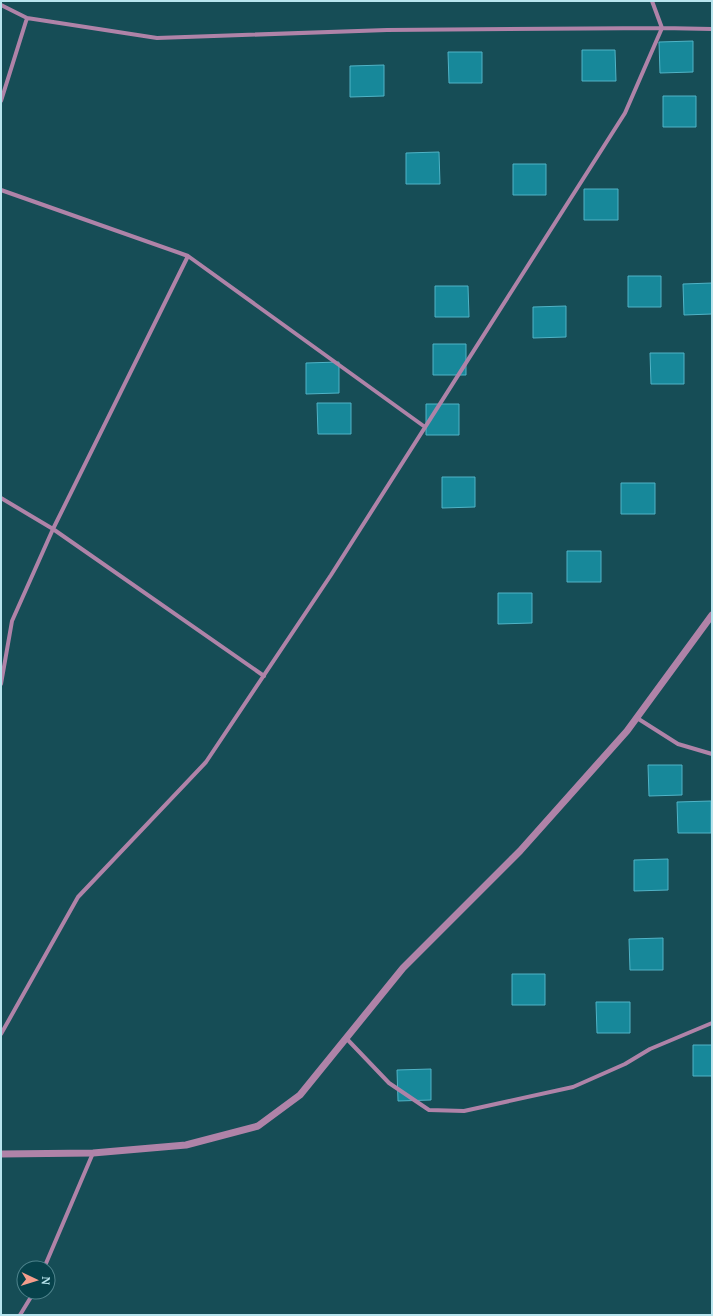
<svg xmlns="http://www.w3.org/2000/svg" width="713" height="1316" font-family="'PT Serif',serif">
	<style>
		.building { fill: #17889a; stroke: #50b3c6 }
		.lines { fill: none; stroke-linecap: round; stroke-linejoin: round }
		.minor { stroke: #af83a8; stroke-width: 4 }
		.tertiary { stroke: #af83a8; stroke-width: 7 }
	</style>
	<rect width="100%" height="100%" fill="#164d56"/>
	<!-- building -->
	<path class="building" d="M 693,41 L 693,72 L 660,73 L 659,42 Z
		M 582,50 L 615,50 L 616,81 L 582,81 Z
		M 448,52 L 482,52 L 482,83 L 449,83 Z
		M 384,65 L 384,96 L 350,97 L 350,66 Z
		M 663,96 L 696,96 L 696,127 L 663,127 Z
		M 439,152 L 440,184 L 406,184 L 406,153 Z
		M 513,164 L 546,164 L 546,195 L 513,195 Z
		M 584,189 L 618,189 L 618,220 L 584,220 Z
		M 628,276 L 661,276 L 661,307 L 628,307 Z
		M 712,283 L 712,314 L 684,315 L 683,284 Z
		M 435,286 L 468,286 L 469,317 L 435,317 Z
		M 566,306 L 566,337 L 533,338 L 533,307 Z
		M 433,344 L 466,344 L 466,375 L 433,375 Z
		M 650,353 L 684,353 L 684,384 L 651,384 Z
		M 339,362 L 339,393 L 306,394 L 306,363 Z
		M 317,403 L 351,403 L 351,434 L 318,434 Z
		M 426,404 L 459,404 L 459,435 L 426,435 Z
		M 442,477 L 475,477 L 475,507 L 442,508 Z
		M 621,483 L 655,483 L 655,514 L 621,514 Z
		M 567,551 L 601,551 L 601,582 L 567,582 Z
		M 498,593 L 532,593 L 532,623 L 498,624 Z
		M 648,765 L 682,765 L 682,795 L 649,796 Z
		M 711,801 L 711,833 L 678,833 L 677,802 Z
		M 668,859 L 668,890 L 634,891 L 634,860 Z
		M 663,938 L 663,970 L 630,970 L 629,939 Z
		M 512,974 L 545,974 L 545,1005 L 512,1005 Z
		M 596,1002 L 630,1002 L 630,1033 L 597,1033 Z
		M 693,1045 L 712,1045 L 712,1076 L 693,1076 Z
		M 431,1069 L 431,1100 L 398,1101 L 397,1070 Z"/>
	<g class="lines">
		<!-- minor -->
		<path class="minor" d="M 1,5 L 27,18 L 1,101
			M 27,18 L 157,38 L 387,30 L 662,28 L 652,1
			M 1,190 L 188,256 L 425,427
			M 1,498 L 53,529 L 264,676
			M 1,684 L 12,621 L 53,529 L 188,256
			M 637,718 L 678,744 L 712,754
			M 1,1034 L 78,897 L 206,762 L 331,575 L 625,113 L 662,28 L 712,29
			M 346,1038 L 389,1083 L 429,1110 L 464,1111 L 573,1087 L 625,1064 L 650,1049 L 712,1023
			M 44,1268 L 93,1153
			M 20,1315 L 34,1292"/>
		<!-- tertiary -->
		<path class="tertiary" d="M 1,1154 L 93,1153 L 186,1145 L 258,1126 L 300,1095 L 403,968 L 520,851 L 627,731 L 712,615"/>
	</g>
	<!-- border -->
	<rect width="713" height="1316" fill="none" stroke="#b8e5ee" stroke-width="4"/>
	<!-- north arrow -->
	<g transform="translate(36 1280) rotate(94)"><circle r="19" fill="#07424b" stroke="#4e838c"/>
	<path d="M0-3L7 15L0 10L-7 15Z" fill="#f49d8c"/>
	<text y="-6" font-size="11" font-weight="bold" text-anchor="middle" fill="#b8e5ee">N</text>
	</g>
</svg>
